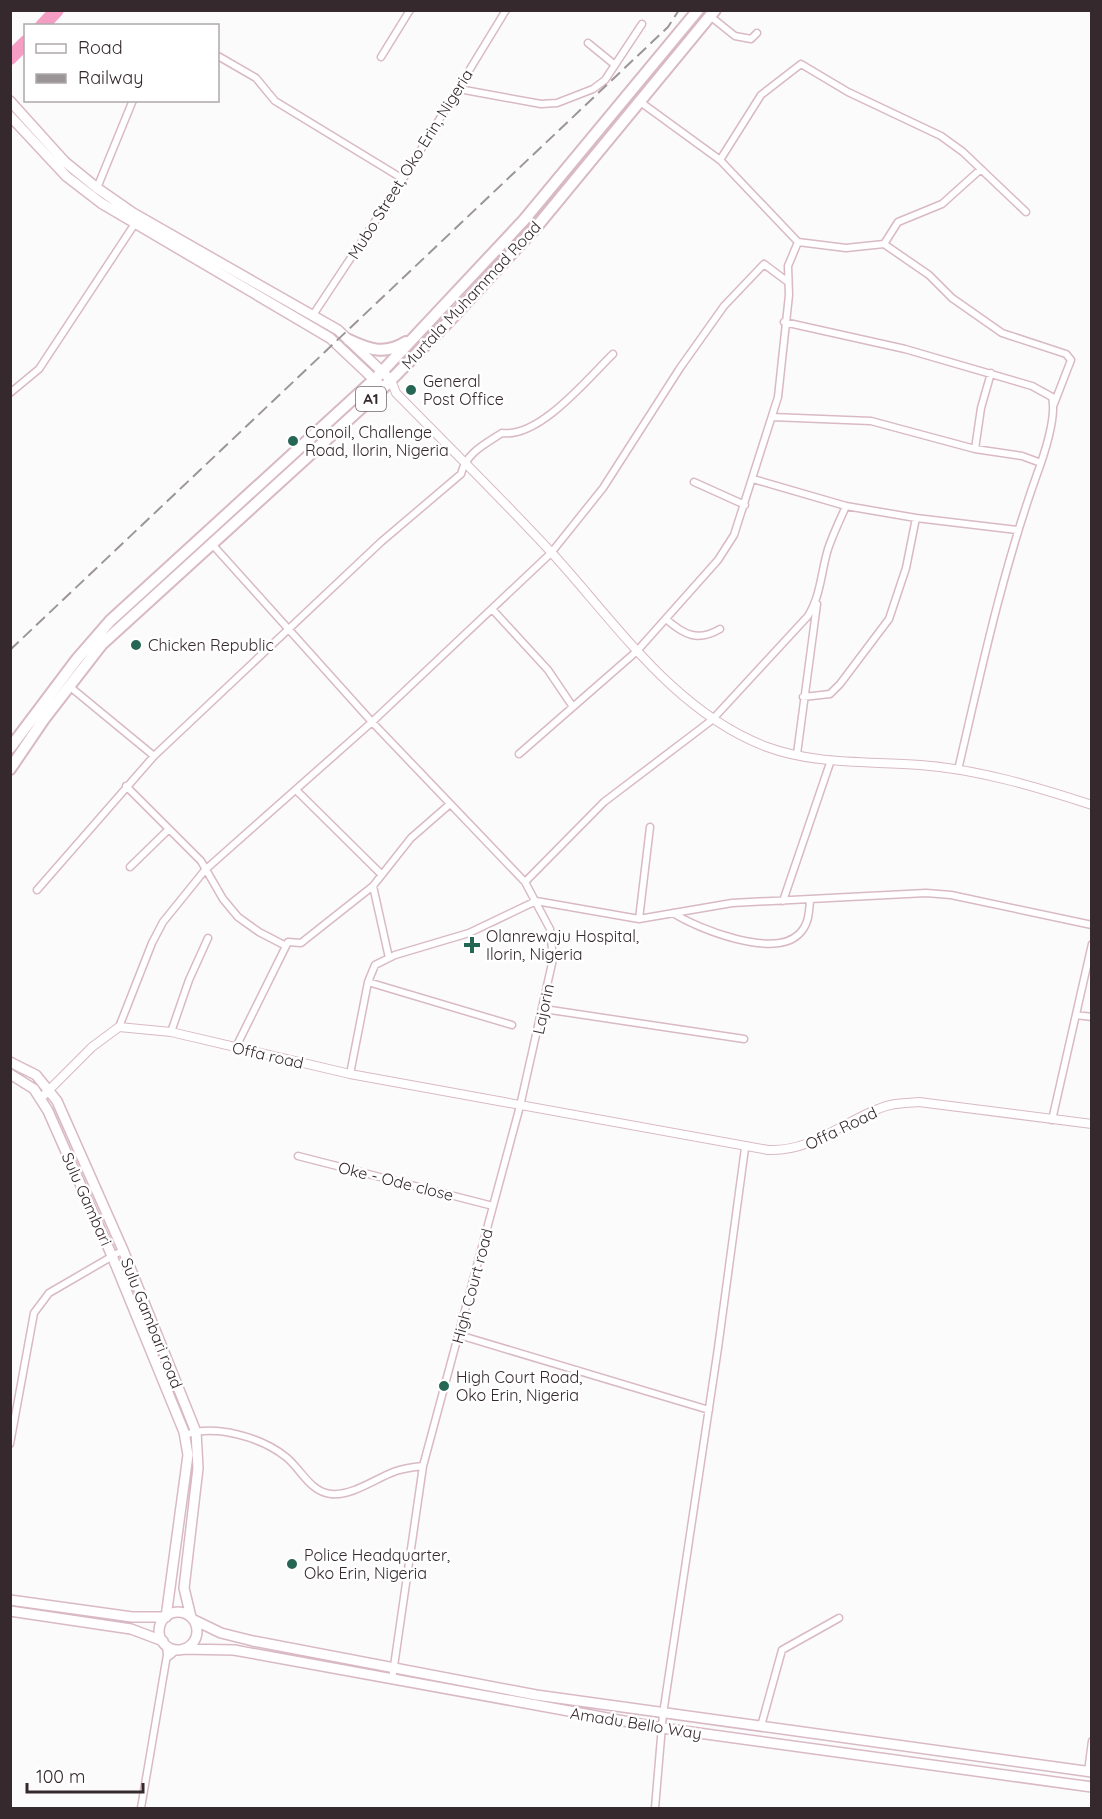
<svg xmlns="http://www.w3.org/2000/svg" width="1102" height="1819" font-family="Quicksand,sans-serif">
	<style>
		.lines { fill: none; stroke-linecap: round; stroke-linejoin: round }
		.river { stroke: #f59dc5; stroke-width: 14 }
		.minor-casing { stroke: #d9b9c6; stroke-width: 9 }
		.tertiary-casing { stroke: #d9b9c6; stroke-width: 10 }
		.primary-casing { stroke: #d9b9c6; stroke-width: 12 }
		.trunk-casing { stroke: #d9b9c6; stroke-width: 14 }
		.minor { stroke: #fff; stroke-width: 6 }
		.tertiary { stroke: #fff; stroke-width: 8 }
		.primary { stroke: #fff; stroke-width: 9 }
		.trunk { stroke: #fff; stroke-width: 10 }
		.rail { stroke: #9b9598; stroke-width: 2; stroke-dasharray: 12 6; stroke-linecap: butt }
		.poi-dot { fill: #266654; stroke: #fff; stroke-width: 2 }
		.labels { text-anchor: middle; stroke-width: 5; stroke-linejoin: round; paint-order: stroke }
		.shield { fill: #fff; stroke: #72696d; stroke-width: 1.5 }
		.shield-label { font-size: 15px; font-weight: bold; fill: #35292e }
		.street-label { font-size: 16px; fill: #35292e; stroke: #fff }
		.poi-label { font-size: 16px; fill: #35292e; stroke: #fff; text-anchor: start }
	</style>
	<rect width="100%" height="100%" fill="#fbfbfb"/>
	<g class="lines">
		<!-- river -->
		<path class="river" d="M 42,26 L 57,10
			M 10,58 L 26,42"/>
		<defs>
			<path id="minor" d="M 710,16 L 735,36 L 751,39 L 757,33
				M 588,43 L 615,65
				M 218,56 L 256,78 L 275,101 L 403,179
				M 381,57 L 410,10
				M 459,89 L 541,104 L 557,103 L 593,89 L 605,80 L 642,24
				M 639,101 L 720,160 L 798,242 L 846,248 L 884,244 L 929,275 L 952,298 L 1002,333 L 1066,354 L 1071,360 L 1054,404
				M 720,160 L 761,95 L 801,64 L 848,92 L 941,136 L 963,152 L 1026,212
				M 97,188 L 133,100
				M 884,244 L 898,222 L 942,204 L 981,169
				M 313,315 L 403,179 L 506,10
				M 784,322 L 905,349 L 1032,386 L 1052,397 C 1057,417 1043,458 1036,477 C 1002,573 981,671 958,770
				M 10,393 L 39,369 L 134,225
				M 772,417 L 871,421 L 975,449 L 1022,456 L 1041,463
				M 975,449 L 981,408 L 991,373
				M 753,479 L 846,506 L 916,518 L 1017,530
				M 694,482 L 745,505
				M 211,543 L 372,722 L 525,882 L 604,802 L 712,720 L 808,616 C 821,595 821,572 828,549 C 833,534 840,520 846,506
				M 492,609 L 548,670 L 573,707
				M 666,619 C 684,635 698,642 720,629
				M 69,686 L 154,756
				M 803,697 L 830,694 L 840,684 L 889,619 L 906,568 L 916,518
				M 519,754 L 637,651 L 718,560 L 734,535 L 778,397 L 789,295 L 788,266 L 798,242
				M 797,754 L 817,604
				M 126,786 L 201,861 L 223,899 L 238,917 L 259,932 L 286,946 L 288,942 L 301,943 L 373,886 L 411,838 L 450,804
				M 296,790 L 381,874
				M 130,867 L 169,829
				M 373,886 L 389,958
				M 37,890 L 154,756 L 381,542 L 461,474 C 466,453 485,444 502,433 C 540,438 588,378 613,354
				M 783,901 L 831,760
				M 673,913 C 698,929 774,959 799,934 C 809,924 809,913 810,900
				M 639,919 L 650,827
				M 368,982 L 512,1025
				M 544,1009 L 744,1039
				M 1076,1015 L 1092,1017
				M 119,1027 L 152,943 L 163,922 L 205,870 L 372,722 L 551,553 L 603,488 L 680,368 L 724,306 L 764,264 L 788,282
				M 171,1032 L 189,980 L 208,938
				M 236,1047 L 286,946
				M 350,1074 L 368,982 L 375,965 L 395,955 L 469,933 L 536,901 L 639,919 L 732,903 L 926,893 L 951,895 L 1092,925
				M 1052,1120 L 1092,944
				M 298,1156 L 493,1206
				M 459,1335 L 709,1410
				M 185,1435 C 215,1424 261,1437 286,1457 C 301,1469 310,1492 331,1494 C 353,1496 376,1478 396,1471 C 405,1468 414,1467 423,1466
				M 10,1444 L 34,1313 L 49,1293 L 123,1250
				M 167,1658 L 178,1649
				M 392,1680 L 423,1466 L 520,1106 L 553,959 L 550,929 L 525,882
				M 761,1726 L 782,1650 L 839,1618
				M 1088,1772 L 1092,1741
				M 141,1808 L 167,1655 L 166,1645
				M 655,1808 L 663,1714 L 718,1348 L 745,1148"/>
			<path id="tertiary" d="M 391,380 L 396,393 C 448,446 501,498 551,552 C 616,623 674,712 767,747 C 816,765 869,761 920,765 C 977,769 1037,787 1092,805
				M 41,1098 L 92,1047 L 119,1027 L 171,1032 L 350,1074 L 768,1150 C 810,1152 840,1124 878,1109 C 891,1103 905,1103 919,1102 L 1092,1124"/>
			<path id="primary" d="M 10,101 L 65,162 L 97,188 L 133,213 L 338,330 L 391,380
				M 10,116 L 66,176 L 101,203 L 330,338 L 383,388
				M 10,1062 L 36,1075 L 57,1101 L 123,1250 L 196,1432 L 198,1468 L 184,1588 L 191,1617
				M 10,1074 L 34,1089 L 48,1111 L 112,1256 L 184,1432 L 188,1455 L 166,1617 L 132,1617 L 10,1600
				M 10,1611 L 131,1629 L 163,1641
				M159 1631a19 19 0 1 1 38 0a19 19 0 1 1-38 0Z
				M 194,1620 L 221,1633 L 253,1641 L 536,1695 L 1092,1772
				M 183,1649 L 234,1650 L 662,1728 L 1092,1787"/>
			<path id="trunk" d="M 349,340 C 370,350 385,355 406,342
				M 10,748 L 77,659 L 110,621 L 377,377 L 524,220 L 698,10
				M 10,769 L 44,719 L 102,644 L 383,388 L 451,319 L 538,225 L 715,10"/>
		</defs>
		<!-- minor casing -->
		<use href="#minor" class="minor-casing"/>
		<!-- tertiary casing -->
		<use href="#tertiary" class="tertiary-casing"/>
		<!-- primary casing -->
		<use href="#primary" class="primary-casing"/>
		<!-- trunk casing -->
		<use href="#trunk" class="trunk-casing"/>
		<!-- minor -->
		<use href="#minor" class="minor"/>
		<!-- tertiary -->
		<use href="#tertiary" class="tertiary"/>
		<!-- primary -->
		<use href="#primary" class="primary"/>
		<!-- trunk -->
		<use href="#trunk" class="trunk"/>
		<!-- rail -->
		<path class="rail" d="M 10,650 L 668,27 L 679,10"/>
	</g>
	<!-- markers -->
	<g class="poi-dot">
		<circle cx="411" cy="390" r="6"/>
		<circle cx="293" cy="441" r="6"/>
		<circle cx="136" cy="645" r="6"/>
		<path d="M469 936h6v6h6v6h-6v6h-6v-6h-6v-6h6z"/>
		<circle cx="444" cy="1386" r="6"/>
		<circle cx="292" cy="1564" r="6"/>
	</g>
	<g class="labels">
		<!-- shield labels -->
		<rect class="shield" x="356" y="387" width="30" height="24" rx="4.5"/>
		<g class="shield-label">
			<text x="371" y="404">A1</text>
		</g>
		<!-- street labels -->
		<g class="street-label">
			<text transform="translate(410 164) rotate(-58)" y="6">Mubo Street, Oko Erin, Nigeria</text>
			<text transform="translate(471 295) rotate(-47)" y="6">Murtala Muhammad Road</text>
			<text transform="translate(543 1009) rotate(-78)" y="6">Lajorin</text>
			<text transform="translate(268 1055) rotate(13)" y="6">Offa road</text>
			<text transform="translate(841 1128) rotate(-26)" y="6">Offa Road</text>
			<text transform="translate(396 1181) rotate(14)" y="6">Oke - Ode close</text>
			<text transform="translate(87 1199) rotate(66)" y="6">Sulu Gambari</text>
			<text transform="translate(472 1286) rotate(-75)" y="6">High Court road</text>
			<text transform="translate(152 1323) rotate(68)" y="6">Sulu Gambari road</text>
			<text transform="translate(636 1723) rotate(9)" y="6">Amadu Bello Way</text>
		</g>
		<!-- poi labels -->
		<g class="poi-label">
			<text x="423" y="387">General<tspan x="423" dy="18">Post Office</tspan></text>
			<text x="305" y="438">Conoil, Challenge<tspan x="305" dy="18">Road, Ilorin, Nigeria</tspan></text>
			<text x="148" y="651">Chicken Republic</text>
			<text x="486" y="942">Olanrewaju Hospital,<tspan x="486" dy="18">Ilorin, Nigeria</tspan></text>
			<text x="456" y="1383">High Court Road,<tspan x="456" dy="18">Oko Erin, Nigeria</tspan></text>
			<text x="304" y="1561">Police Headquarter,<tspan x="304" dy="18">Oko Erin, Nigeria</tspan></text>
		</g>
	</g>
	<!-- border -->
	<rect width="1102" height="1819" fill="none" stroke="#35292e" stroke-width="24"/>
	<!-- legend -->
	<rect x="24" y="24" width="195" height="78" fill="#ffffff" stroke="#aea9ab" stroke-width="1.5"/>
	<rect x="36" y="44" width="30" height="9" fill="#ffffff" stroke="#aea9ab" stroke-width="1.5"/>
	<text x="78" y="54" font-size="18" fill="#35292e">Road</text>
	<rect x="36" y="74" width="30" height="9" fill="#9b9598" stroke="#aea9ab" stroke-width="1.5"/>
	<text x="78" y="84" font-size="18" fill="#35292e">Railway</text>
	<!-- scale -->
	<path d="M27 1783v9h116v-9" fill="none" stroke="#35292e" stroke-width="3"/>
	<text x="36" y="1783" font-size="18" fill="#35292e" stroke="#ffffff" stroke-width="4.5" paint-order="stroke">100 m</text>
</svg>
